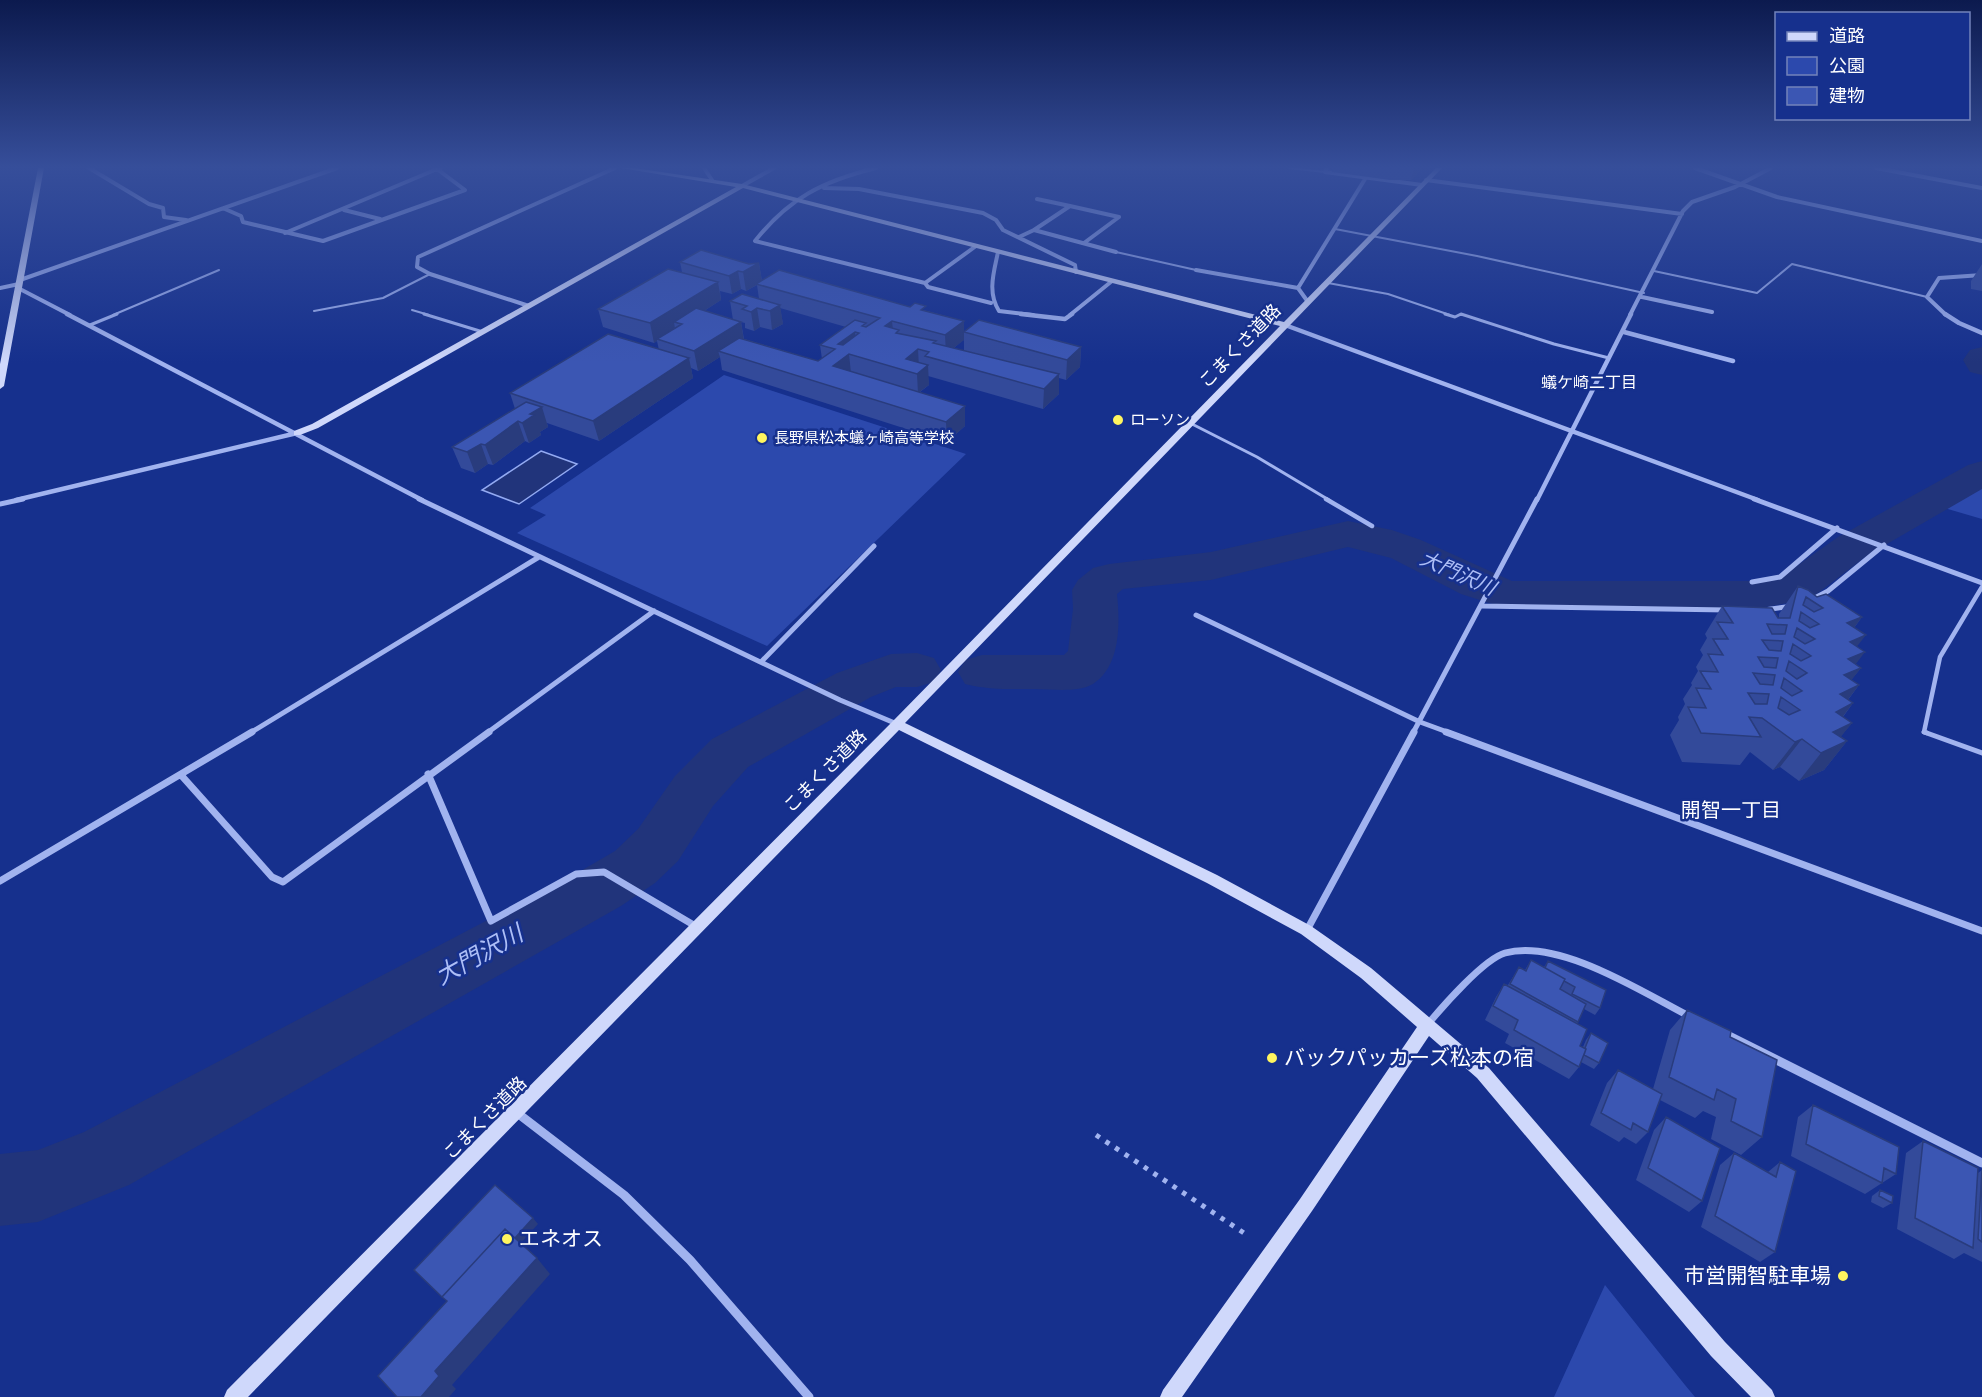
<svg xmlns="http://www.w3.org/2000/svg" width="1982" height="1397" font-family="Quicksand,'Noto Sans JP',sans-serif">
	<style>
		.green { fill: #2c49ad }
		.water { fill: #21347b; stroke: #93aaf2; stroke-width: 1.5 }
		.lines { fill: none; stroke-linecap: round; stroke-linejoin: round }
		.river { fill: #21347b; fill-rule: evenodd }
		.path { stroke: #a1b3ef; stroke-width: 5; stroke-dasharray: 4.5 7; stroke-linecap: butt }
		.lane-far3 { stroke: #a1b3ef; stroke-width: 2 }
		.lane-far2 { stroke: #a1b3ef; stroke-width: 3 }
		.lane-far1 { stroke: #a1b3ef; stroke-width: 4.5 }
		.lane { stroke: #a1b3ef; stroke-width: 5 }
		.street-far4 { stroke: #a1b3ef; stroke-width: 4 }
		.street-far3 { stroke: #a1b3ef; stroke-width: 4.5 }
		.street-far2 { stroke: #a1b3ef; stroke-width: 5 }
		.street-far1 { stroke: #a1b3ef; stroke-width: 7 }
		.street { stroke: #a1b3ef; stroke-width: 9 }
		.secondary { fill: #cfd8fb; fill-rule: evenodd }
		.wall { fill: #334a9a; fill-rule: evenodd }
		.shaded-wall { fill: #293c7d }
		.building { fill: #3b56b3; stroke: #293c7d; stroke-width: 1.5; fill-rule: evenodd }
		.poi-dot { fill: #fff55f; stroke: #16308d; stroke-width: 2 }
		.labels { text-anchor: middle; stroke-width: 5; stroke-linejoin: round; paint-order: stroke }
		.far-poi-label { font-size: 15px; fill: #fff; stroke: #16308d; text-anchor: start }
		.far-neighbourhood-label { font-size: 16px; fill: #fff; stroke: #16308d }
		.street-label { font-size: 18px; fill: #fff; stroke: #16308d }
		.water-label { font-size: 20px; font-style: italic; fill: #adbef6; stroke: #16308d }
		.neighbourhood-label { font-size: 20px; fill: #fff; stroke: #16308d }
		.near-poi-label { font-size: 21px; fill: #fff; stroke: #16308d; text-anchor: start }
		.near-water-label { font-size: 24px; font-style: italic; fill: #adbef6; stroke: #16308d }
	</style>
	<rect width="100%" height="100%" fill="#16308d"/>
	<!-- green -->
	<path class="green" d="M 724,375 L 966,454 L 767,646 L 517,533 L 546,515 L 530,508 Z
		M 1982,484 L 1982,519 L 1941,507 Z
		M 1605,1285 L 1685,1385 L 1695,1397 L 1554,1397 Z"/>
	<!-- water -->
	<path class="water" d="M 541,451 L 577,464 L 519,504 L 482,490 Z"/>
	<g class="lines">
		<!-- river -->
		<path class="river" d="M 1982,347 L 1982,375 L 1970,372 L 1963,360 L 1970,350 Z
			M 1982,461 L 1982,489 L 1868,555 L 1810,599 L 1755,609 L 1508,609 L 1461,594 L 1391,558 L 1348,547 L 1211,580 L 1123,589 L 1117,594 C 1120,623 1121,666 1093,684 C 1078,693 1051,689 1034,689 C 1010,689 988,690 965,684 L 958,672 L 965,660 L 982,655 L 1064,655 L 1068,651 L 1073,609 L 1072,590 L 1078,580 L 1093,568 L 1109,564 L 1211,552 L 1348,521 L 1392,530 L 1421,540 L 1512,581 L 1755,581 L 1781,577 L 1838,537 L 1968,465 Z
			M 917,653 L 934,658 L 941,670 L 934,682 L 917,687 L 896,687 L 871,697 L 748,767 L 713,806 L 678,861 L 655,883 L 621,906 L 129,1185 L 38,1222 L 0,1226 L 0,1154 L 38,1150 L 84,1132 L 579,872 L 615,851 L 638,829 L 675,776 L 712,739 L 837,673 L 891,654 Z"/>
		<!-- path -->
		<path class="path" d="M 1096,1135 L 1247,1235"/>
		<!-- lane-far3 -->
		<path class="lane-far3" d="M 1289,168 L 1325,172
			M 1335,229 L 1477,256 L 1644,293
			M 1116,252 L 1196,270
			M 1654,271 L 1757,293 L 1792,264 L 1927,297
			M 1328,283 L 1388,294 L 1450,315
			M 412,310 L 429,315
			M 314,311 L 383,298 L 430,274
			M 113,315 L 219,270
			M 1459,315 L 1464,315"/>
		<!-- lane-far2 -->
		<path class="lane-far2" d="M 424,314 L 483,332
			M 1445,314 L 1455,317 L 1461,314 L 1554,344 L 1609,358
			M 90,325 L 117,314
			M 1190,423 L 1257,457 L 1329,500"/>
		<!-- lane-far1 -->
		<path class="lane-far1" d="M 1326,499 L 1372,526
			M 1927,733 L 1924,732 L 1940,657 L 1982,587"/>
		<!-- lane -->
		<path class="lane" d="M 1924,732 L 1982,753"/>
		<!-- street-far4 -->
		<path class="street-far4" d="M 89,168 L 149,204 L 163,208 L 164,217 L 186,220
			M 704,168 L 712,180
			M 876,168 C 823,181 789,198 755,241 L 925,283 L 928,287 L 991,303
			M 1327,168 L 1325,172 L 1422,185
			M 1695,168 L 1777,197 L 1982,241
			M 1876,168 L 1982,188
			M 1426,180 L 1682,214
			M 742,186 L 774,168
			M 824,188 L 859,189 L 983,213 L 996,220 L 1003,230 L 1075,265 L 1076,272
			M 1037,199 L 1070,206
			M 225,209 L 241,216 L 243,222 L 323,241 L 465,190 L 437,169 L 441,168
			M 344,210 L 380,219
			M 1034,230 L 1070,206 L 1119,217 L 1084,243
			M 285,233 L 437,169
			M 1019,237 L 1034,230 L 1116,252
			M 998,252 C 994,272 987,292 999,311 L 1033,315
			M 1196,270 L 1298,288
			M 20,280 L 337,168
			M 925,283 L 976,246
			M 0,288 L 19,284
			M 18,288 L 70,315
			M 1642,297 L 1712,312
			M 1308,302 L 1298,288 L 1365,179
			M 529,306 L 430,274 L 417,267 L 418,257 L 615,168
			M 1070,315 L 1112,281
			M 1630,315 L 1683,211 L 1692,202 L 1735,187 L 1771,168
			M 1946,315 L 1927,297 L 1939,278 L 1982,275"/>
		<!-- street-far3 -->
		<path class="street-far3" d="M 67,314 L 422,500
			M 1021,314 L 1065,319 L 1072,314
			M 1945,314 L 1959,323 L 1982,333
			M 1285,325 L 1758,500
			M 1624,332 L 1733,361
			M 16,500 L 297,433
			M 1537,500 L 1631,314"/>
		<!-- street-far2 -->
		<path class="street-far2" d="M 419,499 L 840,700 L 897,724
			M 1754,499 L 1982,583
			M 0,504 L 23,499
			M 1752,582 L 1780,577 L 1837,528
			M 1811,600 L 1828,591 L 1884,545
			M 1482,606 L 1727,610
			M 1764,610 L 1793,606
			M 1196,615 L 1420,722 L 1450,733
			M 762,661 L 874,546
			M 250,733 L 539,557
			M 487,733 L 654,611
			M 1413,733 L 1537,499"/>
		<!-- street-far1 -->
		<path class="street-far1" d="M 1446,732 L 1982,931
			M 428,774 L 491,921 L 576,874 L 604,872 L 697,927
			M 181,775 L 272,877 L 283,882 L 489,732
			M 0,881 L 252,732
			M 1307,930 L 1414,732
			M 1428,1024 C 1443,1006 1484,959 1505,953 C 1559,938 1642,992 1689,1016"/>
		<!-- street -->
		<path class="street" d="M 1723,1033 L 1982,1163
			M 516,1112 L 624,1195 L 690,1260 L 809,1397"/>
		<!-- secondary -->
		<path class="secondary" d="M 38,168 L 44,168 L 4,386 L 0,389 L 0,364 Z
			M 621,168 L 634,168 L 742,184 L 1284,322 L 1436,168 L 1442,168 L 905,723 L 1217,875 L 1311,926 L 1371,968 L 1489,1068 L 1725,1342 L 1772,1390 L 1775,1397 L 1751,1397 L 1711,1356 L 1477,1078 L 1429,1036 L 1312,1211 L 1182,1397 L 1160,1397 L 1163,1390 L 1300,1199 L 1417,1027 L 1361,978 L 1301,934 L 1207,883 L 899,730 L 248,1397 L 224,1397 L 227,1390 L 893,721 L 1280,326 L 743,188 L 318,428 L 300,435 L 294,435 L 294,431 L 312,424 L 736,187 Z"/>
	</g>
	<!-- wall -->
	<path class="wall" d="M 1333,168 L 1423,168 L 1411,180 L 1390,180 L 1332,172 Z
		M 680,262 L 759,263 L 762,281 L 927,311 L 964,321 L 964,332 L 1081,347 L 1080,367 L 1066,380 L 1059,378 L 1059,394 L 1043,409 L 928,376 L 929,385 L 920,392 L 965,426 L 947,442 L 722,370 L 720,357 L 698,371 L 691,368 L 693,378 L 599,441 L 547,423 L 548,427 L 540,432 L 541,435 L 529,443 L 525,441 L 493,465 L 488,464 L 475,473 L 461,468 L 452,447 L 515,409 L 510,393 L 659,350 L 657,341 L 654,343 L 603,327 L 598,309 L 682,272 ZM 757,285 L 759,299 L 730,301 L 733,320 L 745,323 L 745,328 L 754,331 L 760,327 L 772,330 L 783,324 L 780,308 L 846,327 L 820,345 L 822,359 L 818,361 L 744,339 L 741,322 L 704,311 L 721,300 L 720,291 L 732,294 L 741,289 L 746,291 ZM 964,340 L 964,351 L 954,348 L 962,341 Z
		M 1982,264 L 1982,291 L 1971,289 L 1971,281 Z
		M 1798,586 L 1817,597 L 1862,617 L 1854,628 L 1857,646 L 1856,664 L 1861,668 L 1851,680 L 1859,685 L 1848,700 L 1853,703 L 1843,717 L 1852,723 L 1840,737 L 1847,741 L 1824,770 L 1799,781 L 1780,767 L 1773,770 L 1750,752 L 1740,765 L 1682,762 L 1670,735 L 1679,720 L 1678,717 L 1685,704 L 1683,699 L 1692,685 L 1691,683 L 1698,671 L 1696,667 L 1703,655 L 1700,650 L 1707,638 L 1705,634 L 1722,606 L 1779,618 L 1779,614 Z
		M 1531,960 L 1544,967 L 1548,961 L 1600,1008 L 1595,1015 L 1584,1009 L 1577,1024 L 1580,1046 L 1583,1047 L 1586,1040 L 1591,1033 L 1599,1063 L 1594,1069 L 1581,1062 L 1579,1067 L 1569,1079 L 1505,1043 L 1509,1034 L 1485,1020 L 1496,997 L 1504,984 L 1508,985 L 1519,967 L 1525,970 Z
		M 1687,1010 L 1730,1037 L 1762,1137 L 1741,1155 L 1711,1139 L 1716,1117 L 1703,1111 L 1695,1118 L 1660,1100 L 1648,1132 L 1636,1144 L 1624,1137 L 1619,1142 L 1590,1125 L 1607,1083 L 1618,1070 L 1653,1089 L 1670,1030 Z
		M 1813,1105 L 1896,1174 L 1865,1194 L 1791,1156 L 1798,1117 Z
		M 1666,1117 L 1702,1201 L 1689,1212 L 1636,1180 L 1654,1130 Z
		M 1923,1141 L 1978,1173 L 1982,1170 L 1982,1262 L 1964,1253 L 1954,1259 L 1897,1229 L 1906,1153 Z
		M 1734,1153 L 1768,1172 L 1780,1162 L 1775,1252 L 1760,1262 L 1701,1227 L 1720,1165 Z
		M 1880,1190 L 1892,1203 L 1883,1208 L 1871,1202 L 1872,1196 Z"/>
	<!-- shaded-wall -->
	<path class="shaded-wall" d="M 1414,168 L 1423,168 L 1411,180 Z
		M 759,263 L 762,282 L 746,291 L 743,272 Z
		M 738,271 L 741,289 L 732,294 L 729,276 Z
		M 718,282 L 721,300 L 682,325 L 674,322 L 675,329 L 657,339 L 657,341 L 654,343 L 650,323 Z
		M 780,305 L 783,324 L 772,330 L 770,311 Z
		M 757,308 L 760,327 L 754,331 L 751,312 Z
		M 892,321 L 894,340 L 885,326 Z
		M 964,321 L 964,340 L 946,354 L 945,335 Z
		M 741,322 L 744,341 L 718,351 L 720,357 L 698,371 L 694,351 Z
		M 855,332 L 857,351 L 849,354 L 851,373 L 833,366 L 838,344 Z
		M 1081,347 L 1080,367 L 1066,380 L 1067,360 Z
		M 918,349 L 919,369 L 906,359 Z
		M 689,358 L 693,378 L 599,441 L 593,421 Z
		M 928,365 L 929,385 L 918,393 L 917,374 Z
		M 1059,374 L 1059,394 L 1043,409 L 1044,389 Z
		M 965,406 L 965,426 L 947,442 L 946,422 Z
		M 542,407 L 548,427 L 540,432 L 541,435 L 529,443 L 522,423 L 530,414 Z
		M 518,421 L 525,441 L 493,465 L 485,445 Z
		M 481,444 L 488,464 L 475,473 L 467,452 Z
		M 1862,617 L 1841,645 L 1847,623 Z
		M 1866,635 L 1844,663 L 1850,642 Z
		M 1865,652 L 1849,673 L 1861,668 L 1841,693 L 1859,685 L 1840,710 L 1853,703 L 1831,732 L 1848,659 Z
		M 1852,723 L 1831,749 L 1847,741 L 1824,770 L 1799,781 L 1821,753 L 1833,732 Z
		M 1802,739 L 1780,767 L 1773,770 L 1795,742 Z
		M 533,1218 L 538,1224 L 459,1312 L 453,1307 Z
		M 537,1258 L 550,1274 L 452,1385 L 456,1389 L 449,1397 L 421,1397 L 435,1371 Z"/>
	<!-- building -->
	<path class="building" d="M 701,250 L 749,264 L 759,263 L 743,272 L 738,271 L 729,276 L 680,262 Z
		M 668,269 L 718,282 L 650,323 L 598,309 Z
		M 779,270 L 910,307 L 915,303 L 926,306 L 921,310 L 964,321 L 945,335 L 892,321 L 885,326 L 899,330 L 896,333 L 936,341 L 933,343 L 1059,374 L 1044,389 L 925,356 L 929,352 L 918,349 L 906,359 L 928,365 L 917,374 L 849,354 L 833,366 L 965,406 L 946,422 L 718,351 L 739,338 L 818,361 L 835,349 L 820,345 L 855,320 L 866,323 L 862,326 L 866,327 L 880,318 L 756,284 ZM 855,332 L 859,333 L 843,345 L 838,344 Z
		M 742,294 L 780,305 L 770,311 L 757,308 L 751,312 L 742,309 L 747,306 L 730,301 Z
		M 696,308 L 741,322 L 694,351 L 657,339 L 682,324 L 674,322 Z
		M 979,320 L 1081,347 L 1067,360 L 964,332 Z
		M 608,334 L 689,358 L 593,421 L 510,393 Z
		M 526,402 L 542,407 L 530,414 L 534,415 L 522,423 L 518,421 L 485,445 L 481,444 L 467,452 L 452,447 Z
		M 1798,586 L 1808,590 L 1817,597 L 1826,594 L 1862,617 L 1847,623 L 1866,635 L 1850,642 L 1865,652 L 1848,659 L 1861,668 L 1844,675 L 1859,685 L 1840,694 L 1853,703 L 1836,712 L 1852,723 L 1833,732 L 1847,741 L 1821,753 L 1802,739 L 1795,742 L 1762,718 L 1749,717 L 1761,737 L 1701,733 L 1688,707 L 1706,708 L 1696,688 L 1711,689 L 1700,671 L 1718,672 L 1708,654 L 1723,655 L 1713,639 L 1728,639 L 1717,622 L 1733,623 L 1722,606 L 1772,608 L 1778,618 L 1790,618 ZM 1806,597 L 1823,608 L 1814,612 L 1803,605 ZM 1801,612 L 1819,624 L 1810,628 L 1799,621 ZM 1767,624 L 1787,625 L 1785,634 L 1772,634 ZM 1797,628 L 1815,639 L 1805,644 L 1794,637 ZM 1762,640 L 1783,641 L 1781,651 L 1769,650 ZM 1793,644 L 1811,656 L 1801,661 L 1790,654 ZM 1758,657 L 1778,658 L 1776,668 L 1764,667 ZM 1789,661 L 1807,673 L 1797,679 L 1786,671 ZM 1753,673 L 1775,675 L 1773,685 L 1760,684 ZM 1784,678 L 1802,691 L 1792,696 L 1781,688 ZM 1748,693 L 1769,694 L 1767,704 L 1755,704 ZM 1781,697 L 1800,710 L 1789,715 L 1778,708 Z
		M 1531,960 L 1565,979 L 1560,989 L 1586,1004 L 1578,1022 L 1510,984 L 1519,967 L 1526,971 Z
		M 1548,961 L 1606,990 L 1600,1008 L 1572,994 L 1575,987 L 1564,981 L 1565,979 L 1545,968 Z
		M 1504,984 L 1587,1029 L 1580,1046 L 1586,1049 L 1579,1067 L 1514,1030 L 1518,1020 L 1493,1006 Z
		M 1687,1010 L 1731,1031 L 1730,1037 L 1777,1060 L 1762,1137 L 1731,1121 L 1736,1099 L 1717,1089 L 1714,1100 L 1669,1077 Z
		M 1591,1033 L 1608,1043 L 1599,1063 L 1584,1055 L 1586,1049 L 1585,1048 Z
		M 1618,1070 L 1662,1094 L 1648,1132 L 1633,1123 L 1631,1130 L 1601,1113 Z
		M 1813,1105 L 1899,1147 L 1896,1174 L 1884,1168 L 1882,1183 L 1806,1144 Z
		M 1666,1117 L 1720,1148 L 1702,1201 L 1648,1168 Z
		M 1923,1141 L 1978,1168 L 1973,1248 L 1915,1218 Z
		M 1734,1153 L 1776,1177 L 1780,1162 L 1796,1171 L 1775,1252 L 1715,1216 Z
		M 1982,1170 L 1982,1242 L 1978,1239 Z
		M 495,1185 L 533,1218 L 515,1238 L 505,1229 L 442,1297 L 414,1270 Z
		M 1880,1190 L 1893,1196 L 1892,1203 L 1879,1196 Z
		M 505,1229 L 537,1258 L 435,1371 L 439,1376 L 421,1397 L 397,1397 L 378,1376 L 447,1301 L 442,1297 Z"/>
	<!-- sky -->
	<linearGradient id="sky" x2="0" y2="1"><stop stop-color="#0c1a4e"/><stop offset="0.46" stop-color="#364e9a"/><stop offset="1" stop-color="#364e9a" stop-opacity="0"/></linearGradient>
	<rect width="1982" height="363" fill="url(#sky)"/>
	<!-- markers -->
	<g class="poi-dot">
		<circle cx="1118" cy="420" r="6"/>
		<circle cx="762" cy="438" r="6"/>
		<circle cx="1272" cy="1058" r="6"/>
		<circle cx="507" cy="1239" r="6"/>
		<circle cx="1843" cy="1276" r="6"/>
	</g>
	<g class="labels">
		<!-- far-poi labels -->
		<g class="far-poi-label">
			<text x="1130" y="425">ローソン</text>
			<text x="774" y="443">長野県松本蟻ヶ崎高等学校</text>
		</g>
		<!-- far-neighbourhood labels -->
		<g class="far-neighbourhood-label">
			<text x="1589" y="388">蟻ケ崎二丁目</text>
		</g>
		<!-- street labels -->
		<g class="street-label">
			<text transform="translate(1240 346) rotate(-46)" y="6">こまくさ道路</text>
			<text transform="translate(825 771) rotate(-45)" y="6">こまくさ道路</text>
			<text transform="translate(485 1118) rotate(-45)" y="6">こまくさ道路</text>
		</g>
		<!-- water labels -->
		<g class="water-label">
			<text transform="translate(1458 573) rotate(24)" y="7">大門沢川</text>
		</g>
		<!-- neighbourhood labels -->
		<g class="neighbourhood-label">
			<text x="1731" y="817">開智一丁目</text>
		</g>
		<!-- near-poi labels -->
		<g class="near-poi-label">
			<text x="1284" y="1065">バックパッカーズ松本の宿</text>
			<text x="519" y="1246">エネオス</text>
			<text x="1831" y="1283" text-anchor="end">市営開智駐車場</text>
		</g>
		<!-- near-water labels -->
		<g class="near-water-label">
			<text transform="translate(479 955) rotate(-29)" y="8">大門沢川</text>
		</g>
	</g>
	<!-- legend -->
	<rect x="1775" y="12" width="195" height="108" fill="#16308d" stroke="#7383bb" stroke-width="1.5"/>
	<rect x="1787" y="32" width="30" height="9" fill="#cfd8fb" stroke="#7383bb" stroke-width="1.5"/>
	<text x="1829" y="42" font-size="18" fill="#ffffff">道路</text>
	<rect x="1787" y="57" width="30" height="18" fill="#2c49ad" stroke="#7383bb" stroke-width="1.5"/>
	<text x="1829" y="72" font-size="18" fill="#ffffff">公園</text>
	<rect x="1787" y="87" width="30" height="18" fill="#3b56b3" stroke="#7383bb" stroke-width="1.5"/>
	<text x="1829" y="102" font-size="18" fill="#ffffff">建物</text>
</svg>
